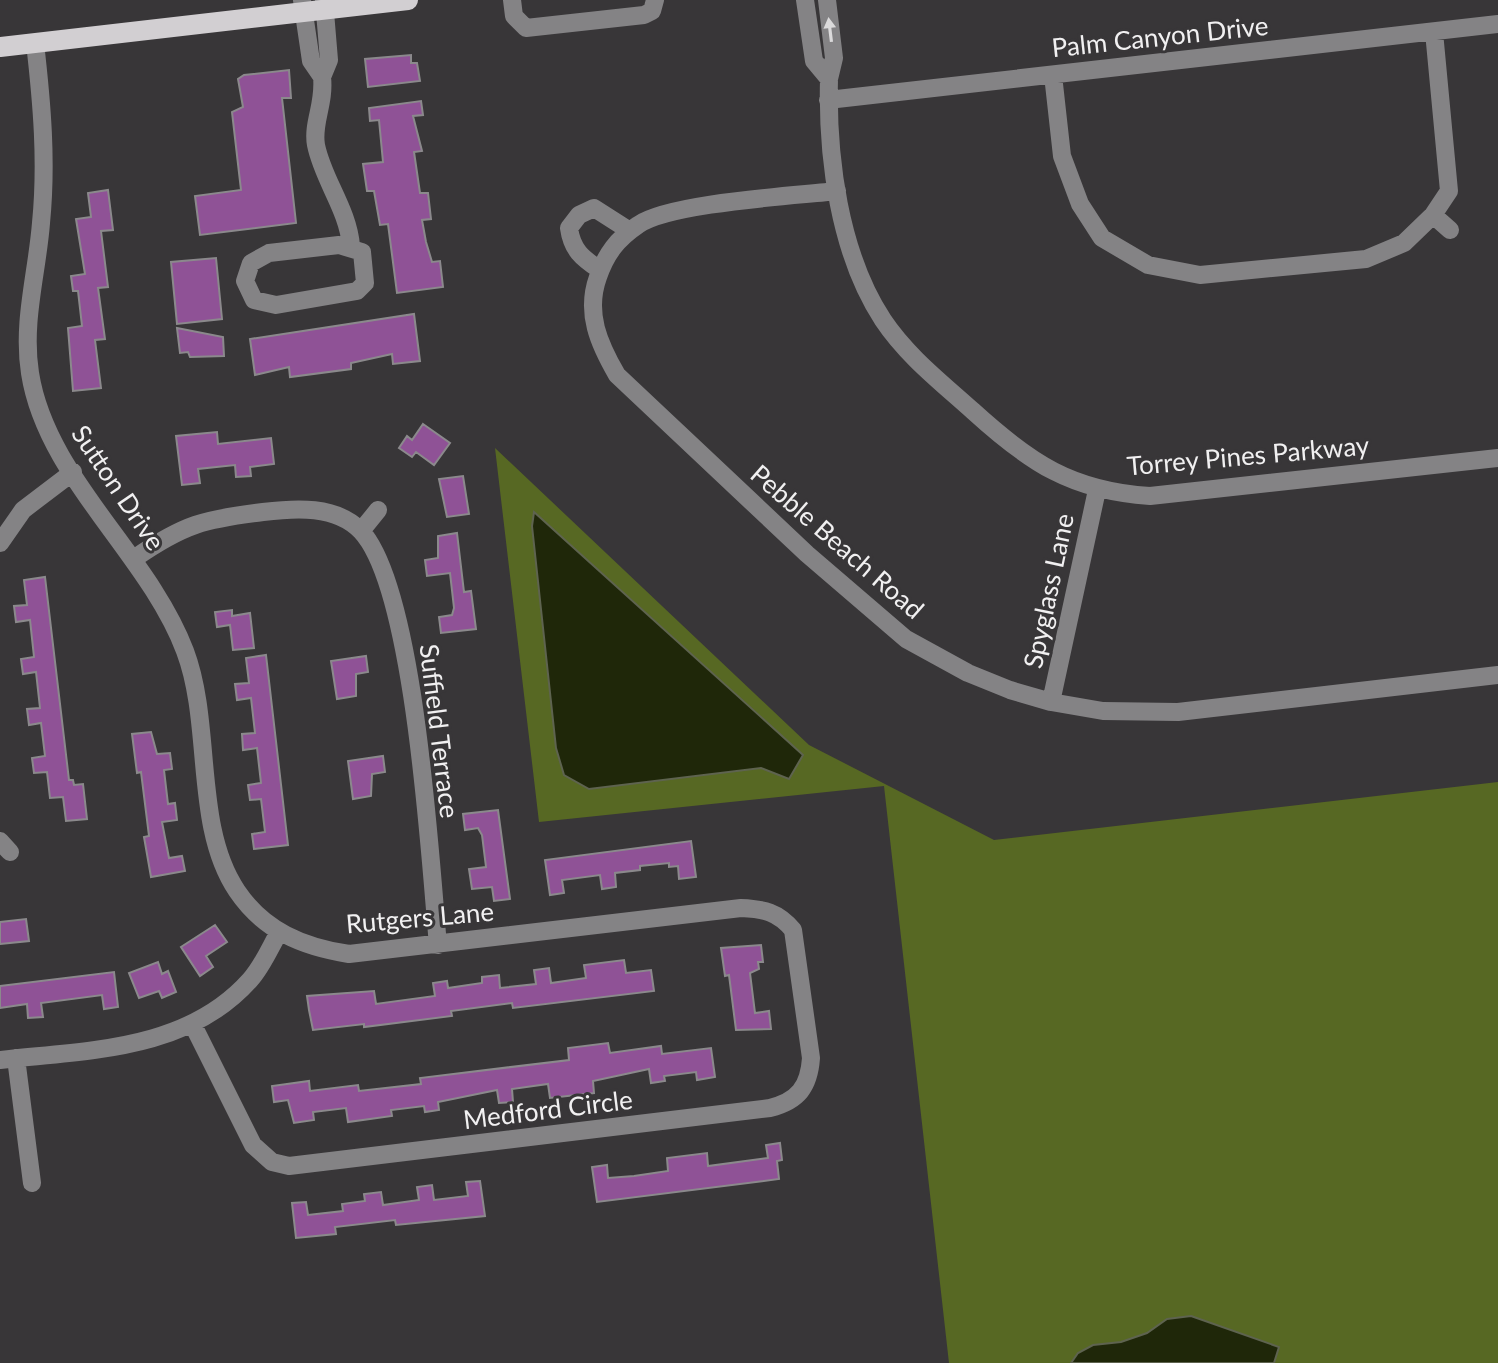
<svg xmlns="http://www.w3.org/2000/svg" width="1498" height="1363" font-family="Lato,sans-serif">
	<style>
		.green { fill: #576823 }
		.water { fill: #1f2709; stroke: #5e634f; stroke-width: 2 }
		.building { fill: #8f5296; stroke: #8b898c; stroke-width: 2 }
		.lines { fill: none; stroke-linecap: round; stroke-linejoin: round }
		.minor { stroke: #848385; stroke-width: 18 }
		.major { stroke: #d2cfd2; stroke-width: 20 }
		.oneway { fill: #dbdadb }
		.labels { text-anchor: middle; stroke-width: 6; stroke-linejoin: round; paint-order: stroke }
		.street-label { font-size: 26px; fill: #f1f0f1; stroke: #383638 }
	</style>
	<rect width="100%" height="100%" fill="#383638"/>
	<!-- green -->
	<path class="green" d="M 495,448 L 809,745 L 994,840 L 1498,782 L 1498,1363 L 949,1363 L 884,786 L 539,822 Z"/>
	<!-- water -->
	<path class="water" d="M 534,512 L 803,755 L 789,779 L 761,768 L 589,789 L 564,775 L 556,748 L 532,526 Z
		M 1191,1316 L 1279,1347 L 1274,1363 L 1071,1363 L 1078,1353 L 1093,1345 L 1121,1342 L 1147,1333 L 1167,1319 Z"/>
	<!-- building -->
	<path class="building" d="M 411,55 L 411,63 L 417,63 L 420,81 L 368,87 L 365,59 Z
		M 289,70 L 291,98 L 282,98 L 296,223 L 200,235 L 195,196 L 241,190 L 232,112 L 243,107 L 238,79 L 244,75 Z
		M 421,101 L 423,115 L 413,116 L 422,151 L 414,152 L 420,193 L 428,193 L 431,219 L 422,220 L 426,242 L 432,262 L 440,261 L 443,287 L 397,293 L 388,224 L 380,225 L 374,191 L 367,191 L 363,164 L 383,162 L 379,120 L 370,121 L 369,108 Z
		M 108,190 L 113,230 L 101,231 L 108,287 L 98,288 L 105,339 L 95,340 L 101,388 L 73,391 L 68,328 L 82,326 L 78,291 L 73,291 L 71,276 L 85,274 L 76,219 L 91,217 L 88,193 Z
		M 216,258 L 222,319 L 177,324 L 171,262 Z
		M 414,314 L 420,361 L 393,364 L 392,354 L 351,363 L 351,369 L 290,377 L 289,367 L 255,375 L 250,339 Z
		M 177,328 L 223,337 L 224,356 L 190,357 L 188,352 L 180,353 Z
		M 423,424 L 450,443 L 434,465 L 416,452 L 412,457 L 399,448 L 407,436 L 412,440 Z
		M 217,432 L 218,444 L 271,438 L 274,464 L 250,467 L 251,476 L 236,477 L 235,465 L 198,469 L 200,483 L 182,485 L 176,436 Z
		M 463,476 L 469,514 L 447,517 L 439,479 Z
		M 457,533 L 464,592 L 471,591 L 476,629 L 441,633 L 439,617 L 452,615 L 454,608 L 450,573 L 427,576 L 425,560 L 438,558 L 438,536 Z
		M 45,577 L 69,780 L 73,780 L 74,785 L 83,784 L 87,819 L 66,821 L 63,797 L 50,798 L 47,772 L 34,773 L 32,758 L 45,756 L 41,723 L 29,725 L 27,709 L 40,708 L 36,672 L 23,674 L 21,659 L 34,657 L 30,620 L 16,622 L 14,606 L 27,605 L 24,580 Z
		M 232,610 L 232,616 L 250,613 L 254,648 L 233,650 L 230,625 L 217,627 L 215,612 Z
		M 266,655 L 288,845 L 254,849 L 252,834 L 265,832 L 261,799 L 250,800 L 248,785 L 261,783 L 257,748 L 243,750 L 242,734 L 255,733 L 251,698 L 237,700 L 235,684 L 249,683 L 246,658 Z
		M 366,656 L 368,672 L 356,674 L 356,696 L 337,699 L 331,661 Z
		M 151,732 L 157,754 L 170,753 L 172,769 L 164,770 L 168,804 L 175,803 L 177,820 L 162,822 L 169,858 L 182,856 L 185,871 L 151,877 L 144,837 L 149,836 L 141,772 L 137,773 L 132,734 Z
		M 383,756 L 385,772 L 372,774 L 371,796 L 353,799 L 348,761 Z
		M 498,810 L 510,899 L 494,901 L 492,887 L 472,889 L 469,869 L 486,867 L 482,835 L 478,828 L 465,830 L 463,814 Z
		M 691,841 L 696,877 L 679,879 L 678,866 L 669,867 L 669,863 L 640,866 L 640,870 L 615,873 L 616,887 L 602,889 L 600,875 L 562,880 L 564,893 L 550,895 L 545,860 Z
		M 26,919 L 29,941 L 0,944 L 0,922 Z
		M 215,925 L 227,942 L 206,956 L 213,967 L 200,976 L 181,947 Z
		M 761,945 L 763,962 L 758,962 L 759,969 L 750,973 L 755,1013 L 769,1011 L 771,1029 L 736,1030 L 729,975 L 725,976 L 721,948 Z
		M 624,960 L 626,973 L 651,970 L 654,991 L 513,1008 L 512,1003 L 451,1011 L 452,1016 L 364,1027 L 364,1024 L 313,1030 L 309,1010 L 307,996 L 374,991 L 376,1004 L 435,996 L 433,983 L 447,981 L 448,988 L 482,983 L 482,977 L 499,975 L 500,988 L 536,984 L 534,970 L 549,968 L 551,983 L 586,978 L 584,965 Z
		M 158,962 L 162,974 L 168,971 L 176,992 L 162,998 L 159,991 L 139,998 L 129,973 Z
		M 114,972 L 118,1007 L 104,1009 L 102,995 L 41,1003 L 43,1017 L 28,1018 L 27,1004 L 0,1008 L 0,986 Z
		M 608,1043 L 610,1053 L 661,1046 L 662,1054 L 711,1048 L 715,1077 L 697,1080 L 696,1072 L 664,1076 L 665,1081 L 651,1083 L 649,1069 L 593,1081 L 594,1093 L 550,1098 L 548,1084 L 512,1089 L 513,1102 L 499,1103 L 497,1090 L 438,1102 L 439,1110 L 425,1112 L 424,1106 L 391,1110 L 392,1116 L 348,1122 L 346,1108 L 313,1112 L 314,1120 L 294,1123 L 288,1100 L 274,1102 L 272,1086 L 309,1081 L 310,1091 L 358,1085 L 359,1091 L 421,1084 L 420,1078 L 569,1060 L 568,1048 Z
		M 780,1143 L 782,1160 L 777,1161 L 779,1179 L 597,1202 L 592,1167 L 607,1165 L 608,1178 L 634,1176 L 668,1171 L 667,1158 L 707,1153 L 708,1166 L 768,1158 L 766,1145 Z
		M 480,1181 L 485,1216 L 396,1225 L 395,1220 L 335,1227 L 336,1234 L 296,1238 L 292,1203 L 306,1202 L 308,1215 L 343,1211 L 342,1204 L 365,1201 L 364,1194 L 381,1192 L 383,1205 L 419,1200 L 417,1187 L 432,1185 L 434,1200 L 468,1196 L 466,1182 Z"/>
	<g class="lines">
		<!-- minor -->
		<path class="minor" d="M 302,0 L 311,61 L 322,77 L 329,60 L 324,0
			M 512,0 L 514,16 L 526,28 L 644,15 L 652,11 L 655,0
			M 805,0 L 814,61 L 829,79 L 834,58 L 827,0
			M 1434,32 L 1449,191 L 1433,215 L 1450,230
			M 35,43 C 42,104 47,162 41,223 C 37,274 22,322 30,373 C 46,477 148,553 185,651 C 213,725 193,826 237,891 C 264,931 303,947 349,954 L 741,908 C 764,909 778,912 793,930 L 811,1058 C 809,1087 798,1101 770,1108 L 289,1166 L 272,1162 L 253,1145 L 193,1025
			M 1053,75 L 1062,156 L 1080,204 L 1102,238 L 1148,265 L 1200,275 L 1366,259 L 1404,243 L 1433,215
			M 322,77 C 325,104 312,123 316,145 C 323,180 348,209 351,246
			M 829,79 C 827,157 839,253 883,320 C 907,356 942,383 973,411 C 1030,463 1072,491 1150,496 L 1498,458
			M 828,100 L 1498,24
			M 837,191 C 793,196 669,203 638,225 C 617,239 606,254 598,277 C 585,313 599,344 617,375 L 807,554 L 906,639 L 968,673 L 1010,690 L 1051,702 L 1103,711 L 1178,712 L 1498,675
			M 339,245 L 362,252 L 365,283 L 357,291 L 276,305 L 254,300 L 245,281 L 251,263 L 269,253 Z
			M 600,270 C 582,258 572,250 569,228 L 579,215 L 594,208 L 630,231
			M 361,531 L 378,510
			M 0,543 L 23,510 L 73,472
			M 135,558 C 184,524 205,519 263,512 C 295,508 336,505 361,531 C 415,589 430,859 438,945
			M 1051,702 L 1097,490
			M 0,841 L 10,852
			M 16,1058 L 32,1183
			M 0,1060 C 88,1050 187,1051 250,980 C 262,967 270,948 279,932"/>
		<!-- major -->
		<path class="major" d="M 0,47 L 408,0"/>
	</g>
	<!-- one-way arrows -->
	<defs><path id="oneway-solid" d="M-6-.8H1V-3.2L6.5 0L1 3.2V.8H-6Z" transform="scale(2)"/></defs>
	<use class="oneway" href="#oneway-solid" transform="translate(830 30) rotate(-97)"/>
	<g class="labels">
		<!-- street labels -->
		<g class="street-label">
			<text transform="translate(1160 37) rotate(-6)" y="9">Palm Canyon Drive</text>
			<text transform="translate(1248 456) rotate(-5)" y="9">Torrey Pines Parkway</text>
			<text transform="translate(118 488) rotate(56)" y="9">Sutton Drive</text>
			<text transform="translate(837 542) rotate(41)" y="9">Pebble Beach Road</text>
			<text transform="translate(1049 591) rotate(-78)" y="9">Spyglass Lane</text>
			<text transform="translate(439 731) rotate(83)" y="9">Suffield Terrace</text>
			<text transform="translate(420 918) rotate(-5)" y="9">Rutgers Lane</text>
			<text transform="translate(548 1110) rotate(-7)" y="9">Medford Circle</text>
		</g>
	</g>
</svg>
